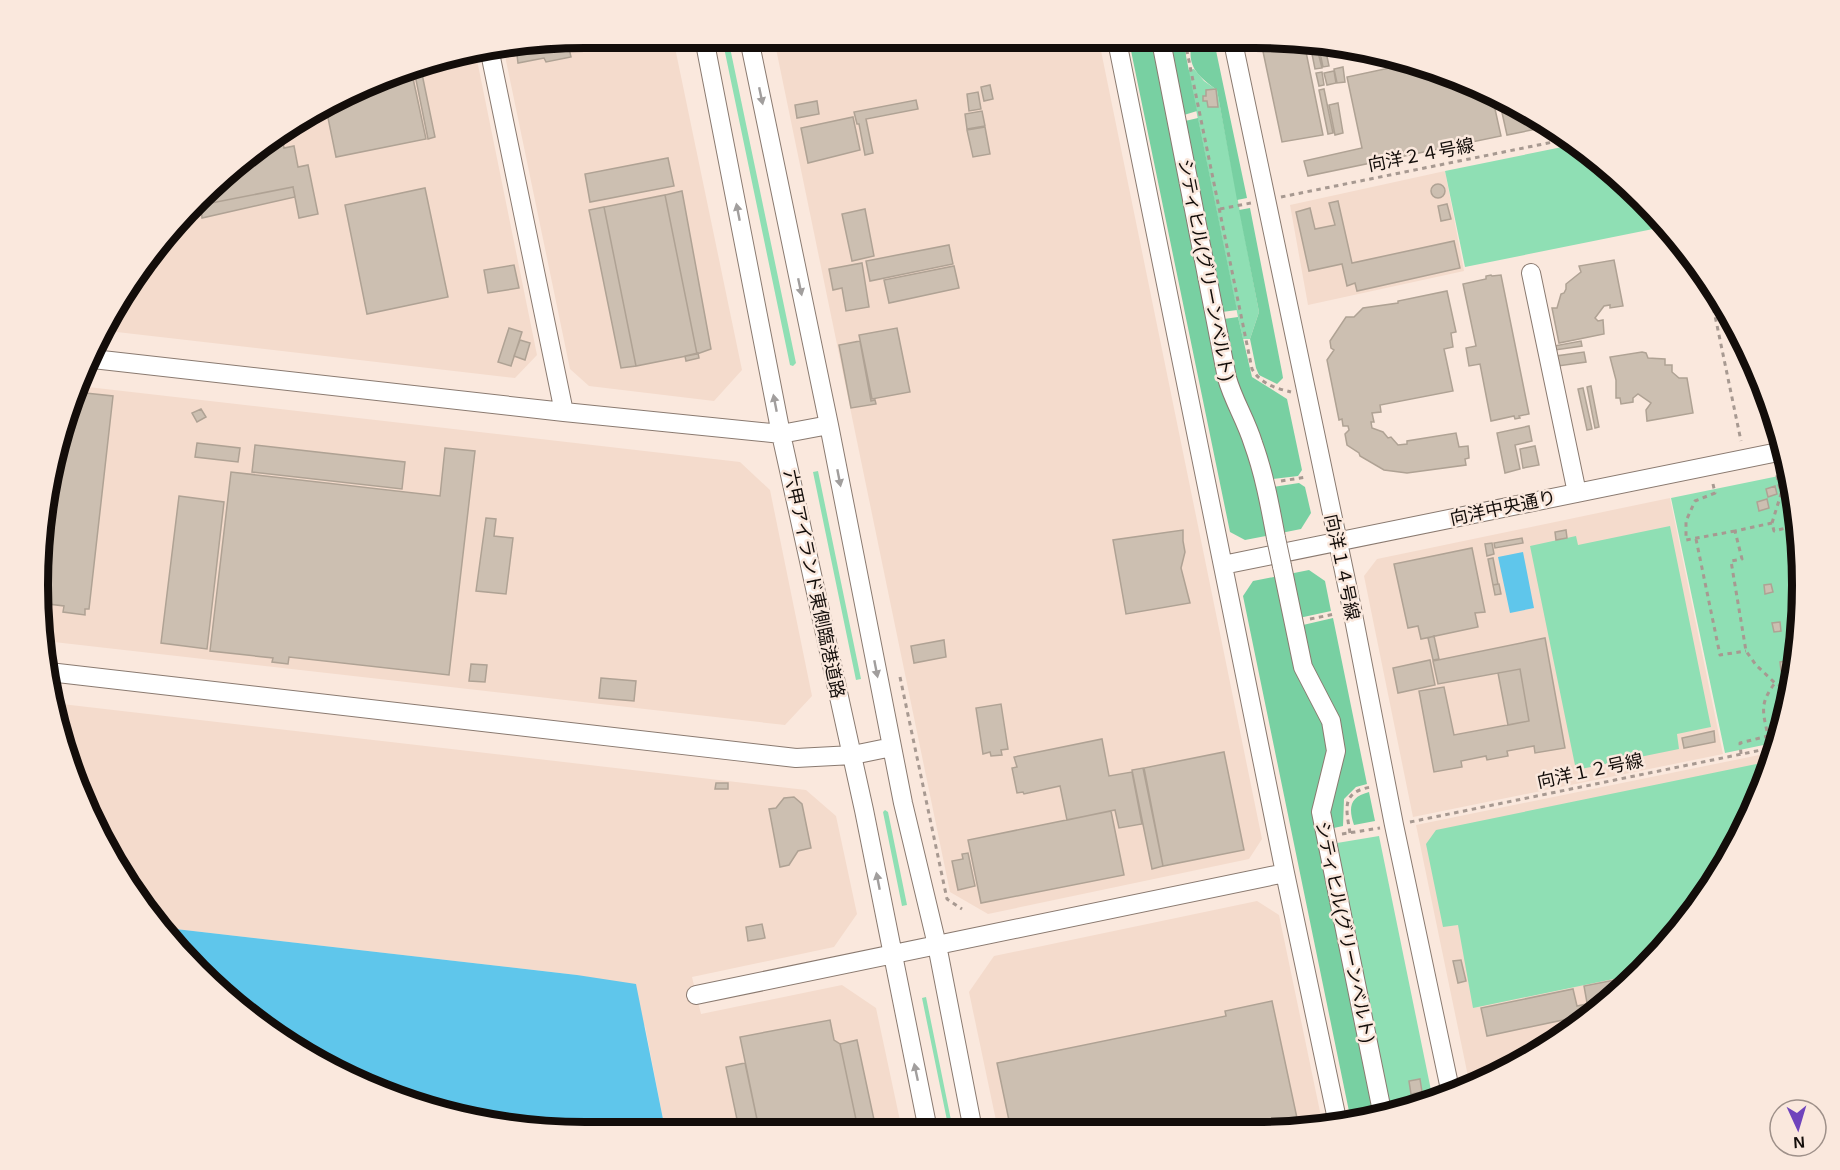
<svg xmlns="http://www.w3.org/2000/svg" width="1840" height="1170" font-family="Arial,'Noto Sans JP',sans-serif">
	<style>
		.built { fill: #f4dbcc }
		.green { fill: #8fdfb4 }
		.forest { fill: #78d0a2 }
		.water { fill: #5fc6eb }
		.building { fill: #ccbfb1; stroke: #afa294; stroke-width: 1.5 }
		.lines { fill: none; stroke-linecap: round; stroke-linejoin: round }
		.minor-casing { stroke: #8a7a70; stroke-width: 20 }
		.path { stroke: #a79991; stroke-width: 3; stroke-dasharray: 4.5 4.5; stroke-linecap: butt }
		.minor { stroke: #fff; stroke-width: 18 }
		.minor-bridge-casing { stroke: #8a7a70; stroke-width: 20; stroke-linecap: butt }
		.minor-bridge { stroke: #fff; stroke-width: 18 }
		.oneway { fill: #a19e9d }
		.labels { text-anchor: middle; stroke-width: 5; stroke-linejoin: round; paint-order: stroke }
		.street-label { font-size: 18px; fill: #130d0a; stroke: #fae8dd }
		.rim { fill: none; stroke: #130d0a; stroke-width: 8 }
	</style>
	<rect width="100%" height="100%" fill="#fae8dd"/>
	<!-- built -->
	<path class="built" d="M 585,38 L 673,38 L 742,370 L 714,401 L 589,386 L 570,369 L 504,51 Z
		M 774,39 L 1099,41 L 1262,839 L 1249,859 L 988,914 L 950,892 Z
		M 476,55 L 537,355 L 515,378 L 108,331 L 151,251 L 281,130 L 409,66 Z
		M 1445,171 L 1464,271 L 1308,305 L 1290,205 Z
		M 79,386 L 740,462 L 770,490 L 812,696 L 785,725 L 45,641 L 38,585 L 67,409 Z
		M 1670,498 L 1723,754 L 1413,817 L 1364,576 L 1377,559 Z
		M 53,703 L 806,790 L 836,816 L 857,914 L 834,947 L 692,977 L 701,1014 L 842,985 L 876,1008 L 902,1130 L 665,1129 L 645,1026 L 577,975 L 167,928 L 130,889 L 56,727 Z
		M 1774,752 L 1746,827 L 1689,919 L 1589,1019 L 1497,1076 L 1470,1086 L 1416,825 Z
		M 1257,901 L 1279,915 L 1323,1126 L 1291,1131 L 998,1130 L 969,992 L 994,956 Z"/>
	<!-- green -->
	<path class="green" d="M 722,38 L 728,38 L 796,363 L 793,366 L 790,365 Z
		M 1194,69 L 1204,81 L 1217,90 L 1259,312 L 1250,339 L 1243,339 L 1238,317 L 1188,70 Z
		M 1577,144 L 1589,151 L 1668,226 L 1465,267 L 1445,171 Z
		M 818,471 L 861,679 L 856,680 L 813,472 Z
		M 1789,474 L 1798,514 L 1801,621 L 1784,727 L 1778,742 L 1725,753 L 1671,498 Z
		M 1670,526 L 1711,727 L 1677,734 L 1679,749 L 1576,770 L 1530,546 L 1576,536 L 1578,545 Z
		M 1771,761 L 1746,827 L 1689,919 L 1633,975 L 1473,1008 L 1458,925 L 1443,927 L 1426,844 L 1436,830 Z
		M 885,810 L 888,812 L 907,905 L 902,906 L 883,812 Z
		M 1379,836 L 1433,1100 L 1388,1115 L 1331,844 Z
		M 926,997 L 953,1130 L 949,1130 L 922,998 Z"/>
	<!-- forest -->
	<path class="forest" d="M 1129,41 L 1154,41 L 1271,535 L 1245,540 L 1230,532 Z
		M 1169,41 L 1185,41 L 1186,56 L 1197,111 L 1184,115 Z
		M 1192,41 L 1214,41 L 1247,198 L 1237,200 L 1217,90 C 1199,76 1186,68 1192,41 Z
		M 1198,118 L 1237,310 L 1222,312 L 1185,121 Z
		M 1250,208 L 1282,372 L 1283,378 L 1277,384 L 1259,375 L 1256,368 L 1250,339 L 1259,312 L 1239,210 Z
		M 1238,317 L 1252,377 L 1287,399 L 1302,470 L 1298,476 L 1273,479 L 1238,388 L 1224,319 Z
		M 1299,483 L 1305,487 L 1311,513 L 1301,529 L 1281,533 L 1273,487 Z
		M 1309,570 L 1325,581 L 1331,611 L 1299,618 L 1289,574 Z
		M 1279,576 L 1330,745 L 1318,804 L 1379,1117 L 1351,1121 L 1243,596 L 1253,581 Z
		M 1333,618 L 1367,784 L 1356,787 L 1344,799 L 1343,826 L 1329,829 L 1327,819 L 1339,765 L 1311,673 L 1303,625 Z
		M 1369,792 L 1375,821 L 1354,825 C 1348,807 1350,797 1369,792 Z"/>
	<!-- water -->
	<path class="water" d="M 1523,552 L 1534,608 L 1510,613 L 1498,557 Z
		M 167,928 L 577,975 L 636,984 L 665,1129 L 514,1128 L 375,1091 L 251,1019 Z"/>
	<!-- building -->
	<path class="building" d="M 567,40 L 571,57 L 546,62 L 544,58 L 518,63 L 517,55 L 513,56 L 512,50 Z
		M 1261,42 L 1304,42 L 1323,135 L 1282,142 Z
		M 1325,47 L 1329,66 L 1323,67 L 1319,48 Z
		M 1317,48 L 1322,68 L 1315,69 L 1311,49 Z
		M 1408,64 L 1464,79 L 1547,127 L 1507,135 L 1501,108 L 1495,109 L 1501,136 L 1308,176 L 1304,161 L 1362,148 L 1347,77 Z
		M 421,65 L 422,67 L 411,69 L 426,139 L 336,157 L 326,108 L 409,66 Z
		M 1343,67 L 1345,82 L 1337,83 L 1334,69 Z
		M 421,69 L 435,137 L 428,139 L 414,70 Z
		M 1334,71 L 1336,83 L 1327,85 L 1324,73 Z
		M 1322,72 L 1324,85 L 1319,86 L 1316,73 Z
		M 990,85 L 993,99 L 984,101 L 981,87 Z
		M 1216,89 L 1218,107 L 1208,107 L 1207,101 L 1203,101 L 1203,96 L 1206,96 L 1206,90 Z
		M 1324,89 L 1333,133 L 1328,134 L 1319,90 Z
		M 978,92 L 981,109 L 969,111 L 967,94 Z
		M 916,100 L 918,109 L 866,119 L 873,153 L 865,155 L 859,124 L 857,124 L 854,112 Z
		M 817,101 L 819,114 L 797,118 L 795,105 Z
		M 1338,103 L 1343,133 L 1335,135 L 1329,105 Z
		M 982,111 L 985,126 L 967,129 L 965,114 Z
		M 853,117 L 860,150 L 808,163 L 801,128 Z
		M 985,127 L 990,154 L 973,157 L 967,130 Z
		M 281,130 L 284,148 L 294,146 L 298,167 L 308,165 L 318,214 L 299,218 L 293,187 L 201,205 Z
		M 668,158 L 674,186 L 590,202 L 585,174 Z
		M1431 191a7 7 0 1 1 14 0a7 7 0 1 1-14 0Z
		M 293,187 L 295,197 L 202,218 L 201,205 Z
		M 425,188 L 448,297 L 367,314 L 345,205 Z
		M 682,191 L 711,349 L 697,354 L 665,195 Z
		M 665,195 L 697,354 L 636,366 L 604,207 Z
		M 1338,201 L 1352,263 L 1454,241 L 1460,268 L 1357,291 L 1355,283 L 1347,286 L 1342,264 L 1309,271 L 1296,212 L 1310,208 L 1315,229 L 1335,225 L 1329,203 Z
		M 1447,204 L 1451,219 L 1441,221 L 1438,206 Z
		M 604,207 L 636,366 L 621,368 L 589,210 Z
		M 865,209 L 874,256 L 852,261 L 842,214 Z
		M 949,245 L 953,264 L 870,281 L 866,261 Z
		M 1614,260 L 1623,306 L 1610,308 L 1610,305 L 1604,306 L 1595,318 L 1598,321 L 1603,320 L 1604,334 L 1559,343 L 1552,308 L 1557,308 L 1561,294 L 1564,293 L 1566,289 L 1566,284 L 1581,272 L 1579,266 Z
		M 862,263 L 869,307 L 846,311 L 842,288 L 833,290 L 829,269 Z
		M 514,265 L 519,288 L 488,293 L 484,270 Z
		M 954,266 L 959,288 L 889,303 L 884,280 Z
		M 1491,275 L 1492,276 L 1501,275 L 1529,414 L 1519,416 L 1520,418 L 1515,419 L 1514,416 L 1491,421 L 1480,364 L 1469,366 L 1466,348 L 1476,346 L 1463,284 L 1486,279 L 1486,276 Z
		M 1447,291 L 1456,332 L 1451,333 L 1453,347 L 1444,349 L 1453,391 L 1380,405 L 1381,412 L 1372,413 L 1374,422 L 1371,422 L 1372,428 L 1383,432 L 1388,438 L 1391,437 L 1398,445 L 1407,444 L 1407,441 L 1456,433 L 1459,447 L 1468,446 L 1469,458 L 1465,459 L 1466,465 L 1407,473 L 1384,470 L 1360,456 L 1359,453 L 1347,445 L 1345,434 L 1349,430 L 1348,426 L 1343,426 L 1342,419 L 1339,420 L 1327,360 L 1334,350 L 1331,348 L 1330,341 L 1346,317 L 1354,317 L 1363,308 L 1398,303 L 1398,301 Z
		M 509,328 L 522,332 L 511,366 L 498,362 Z
		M 897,328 L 910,392 L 872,399 L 859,335 Z
		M 520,340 L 530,343 L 525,360 L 514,356 Z
		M 860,341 L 871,401 L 875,400 L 876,404 L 851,408 L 839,345 Z
		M 1581,341 L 1582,346 L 1555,350 L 1554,346 Z
		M 1584,352 L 1586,362 L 1558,366 L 1556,356 Z
		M 1642,352 L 1646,353 L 1648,358 L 1665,359 L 1665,365 L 1672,365 L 1672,372 L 1679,378 L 1687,378 L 1693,413 L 1647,421 L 1646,410 L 1651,403 L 1638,394 L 1633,398 L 1633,402 L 1621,404 L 1620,398 L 1616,398 L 1616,380 L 1610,357 Z
		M 698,353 L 699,358 L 686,361 L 685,356 Z
		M 1591,386 L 1599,427 L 1595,428 L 1587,387 Z
		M 1583,388 L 1592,429 L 1587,430 L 1578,389 Z
		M 76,392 L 113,396 L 89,609 L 85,609 L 85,615 L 63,612 L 64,606 L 40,603 L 38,585 L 67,409 Z
		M 201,409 L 206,417 L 197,422 L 192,413 Z
		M 1529,426 L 1532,441 L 1515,445 L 1520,469 L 1505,473 L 1497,433 Z
		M 197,443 L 240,448 L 238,462 L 195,457 Z
		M 255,445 L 405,462 L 402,489 L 252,472 Z
		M 1535,446 L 1539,465 L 1523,468 L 1520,449 Z
		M 445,448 L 475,451 L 449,675 L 289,657 L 288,664 L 272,662 L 273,658 L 210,651 L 231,472 L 440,496 Z
		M 1775,486 L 1777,494 L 1768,497 L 1766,489 Z
		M 179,496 L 224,502 L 207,649 L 161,643 Z
		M 1794,498 L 1795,506 L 1786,507 L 1785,500 Z
		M 1767,499 L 1769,508 L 1759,511 L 1757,502 Z
		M 486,518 L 496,519 L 494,536 L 513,538 L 506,594 L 476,591 Z
		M 1183,530 L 1183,541 L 1185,552 L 1181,568 L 1190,603 L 1126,614 L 1113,540 Z
		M 1566,530 L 1567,538 L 1556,540 L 1555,532 Z
		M 1522,538 L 1523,543 L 1495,548 L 1494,543 Z
		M 1492,543 L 1494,554 L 1487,556 L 1485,544 Z
		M 1472,548 L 1485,612 L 1475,613 L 1478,627 L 1421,639 L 1418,626 L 1408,628 L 1394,564 Z
		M 1493,558 L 1498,584 L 1493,585 L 1488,559 Z
		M 1499,584 L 1501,594 L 1495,595 L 1493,585 Z
		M 1771,584 L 1773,592 L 1765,594 L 1764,585 Z
		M 1780,622 L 1781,631 L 1774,632 L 1772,623 Z
		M 1434,636 L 1439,659 L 1433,660 L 1428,638 Z
		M 1545,638 L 1565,748 L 1535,753 L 1534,746 L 1507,751 L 1508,756 L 1487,760 L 1486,756 L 1461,761 L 1462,767 L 1434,772 L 1419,691 L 1444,687 L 1454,735 L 1529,721 L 1520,669 L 1438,684 L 1433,661 Z
		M 944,640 L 946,657 L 914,663 L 911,646 Z
		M 1430,660 L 1435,685 L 1398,693 L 1393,668 Z
		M 1787,661 L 1789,670 L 1781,671 L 1780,662 Z
		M 471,664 L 487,665 L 485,682 L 469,681 Z
		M 1520,669 L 1529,721 L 1508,725 L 1498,673 Z
		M 601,678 L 636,681 L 634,701 L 599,698 Z
		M 1001,704 L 1008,749 L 1001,750 L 1002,755 L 991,756 L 990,752 L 983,754 L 976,708 Z
		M 54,709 L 64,710 L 62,724 L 56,723 Z
		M 1714,731 L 1715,742 L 1684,748 L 1682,738 Z
		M 1102,739 L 1109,776 L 1132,772 L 1142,824 L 1119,828 L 1115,810 L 1067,820 L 1060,786 L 1024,794 L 1023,792 L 1017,793 L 1012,768 L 1017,767 L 1014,757 Z
		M 1224,752 L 1244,850 L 1163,866 L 1144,768 Z
		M 1143,768 L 1163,866 L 1152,869 L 1132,770 Z
		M 716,783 L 728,783 L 728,789 L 715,789 Z
		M 794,797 L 802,804 L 811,848 L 798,851 L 789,865 L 780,867 L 769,809 L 776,808 L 784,798 Z
		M 1111,811 L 1124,875 L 981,903 L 968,840 Z
		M 968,853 L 975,886 L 958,890 L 952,861 L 963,859 L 962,854 Z
		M 762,924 L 765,938 L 748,941 L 746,927 Z
		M 1461,960 L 1466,981 L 1458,983 L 1453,961 Z
		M 1630,977 L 1595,1013 L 1589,1014 L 1584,986 Z
		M 1573,989 L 1577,1006 L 1587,1004 L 1589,1012 L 1578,1014 L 1580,1025 L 1570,1031 L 1568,1019 L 1487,1036 L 1481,1008 Z
		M 1272,1001 L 1297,1118 L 1274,1123 L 1276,1131 L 1011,1130 L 997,1063 L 1226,1016 L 1225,1011 Z
		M 830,1020 L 834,1040 L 840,1044 L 858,1129 L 759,1129 L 740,1037 Z
		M 857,1040 L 876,1129 L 858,1129 L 840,1044 Z
		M 745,1063 L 759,1129 L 739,1129 L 726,1067 Z
		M 1420,1079 L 1422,1092 L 1411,1094 L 1409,1081 Z"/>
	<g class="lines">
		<defs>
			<path id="minor" d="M 704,38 L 781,434 L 864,810 L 928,1130
				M 749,39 L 829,425 L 903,803 L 937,945 L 973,1130
				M 1117,41 L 1285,873 L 1338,1124
				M 1161,41 L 1227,378 C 1233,400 1246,420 1253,443 C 1264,473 1270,506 1276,538
				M 1233,42 L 1352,609 L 1394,825 L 1451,1094
				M 490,53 L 564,412
				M 1531,273 L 1577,493
				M 93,359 L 564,412 L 781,434 L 829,425
				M 1223,565 L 1783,451
				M 1282,566 L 1303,667 L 1331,721 L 1336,751 L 1321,812 L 1383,1116
				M 49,672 L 796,758 L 853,755 L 892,747
				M 696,995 L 1285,873"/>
		</defs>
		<!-- minor casing -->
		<use href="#minor" class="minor-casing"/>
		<!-- path -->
		<path class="path" d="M 1188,41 L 1186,46 L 1191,71 L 1252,369 C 1261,384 1275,388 1291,392
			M 1612,173 L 1627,187
			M 1281,197 L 1568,139
			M 1220,209 L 1251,203
			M 1708,282 L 1741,441
			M 1281,481 L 1307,477
			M 1713,484 L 1715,493 L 1695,501 L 1686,521 L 1686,540 L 1735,531
			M 1772,523 L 1781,494 L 1776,471
			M 1696,539 L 1720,655 L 1746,651
			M 1310,619 L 1335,614
			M 900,677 L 947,899 L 962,909
			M 1790,691 L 1775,683 L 1756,665 L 1746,651 L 1731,561 L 1742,559 L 1735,531 L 1772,523 L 1774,531 L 1798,525
			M 1741,754 L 1740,743 L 1768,736 C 1763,712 1759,704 1775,683
			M 1410,822 L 1776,747
			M 1350,833 C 1346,808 1341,792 1371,787
			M 1342,834 L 1380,828"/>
		<!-- minor -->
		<use href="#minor" class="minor"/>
		<defs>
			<path id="minor-bridge" d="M 1276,538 L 1282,566"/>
		</defs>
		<!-- minor-bridge casing -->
		<use href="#minor-bridge" class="minor-bridge-casing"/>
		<!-- minor-bridge -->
		<use href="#minor-bridge" class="minor-bridge"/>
	</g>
	<!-- one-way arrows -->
	<defs><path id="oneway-solid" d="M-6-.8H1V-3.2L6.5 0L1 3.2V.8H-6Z" transform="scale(1.5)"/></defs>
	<g class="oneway">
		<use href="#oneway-solid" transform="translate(761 96) rotate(78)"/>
		<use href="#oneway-solid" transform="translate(738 212) rotate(-101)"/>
		<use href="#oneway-solid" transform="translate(800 287) rotate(78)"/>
		<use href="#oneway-solid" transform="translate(775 403) rotate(-101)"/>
		<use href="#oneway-solid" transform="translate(839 478) rotate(79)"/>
		<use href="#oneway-solid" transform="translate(876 669) rotate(79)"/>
		<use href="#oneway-solid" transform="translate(878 881) rotate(-101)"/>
		<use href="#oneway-solid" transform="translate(916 1072) rotate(-102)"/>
	</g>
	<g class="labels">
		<!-- street labels -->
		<g class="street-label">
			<text transform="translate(1421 155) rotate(-11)" y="6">向洋２４号線</text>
			<text transform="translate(1206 270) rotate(79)" y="6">シティヒル(グリーンベルト)</text>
			<text transform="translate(1503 508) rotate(-12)" y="6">向洋中央通り</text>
			<text transform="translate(1342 567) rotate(78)" y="6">向洋１４号線</text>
			<text transform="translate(814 584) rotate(78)" y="6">六甲アイランド東側臨港道路</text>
			<text transform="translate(1590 771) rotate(-12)" y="6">向洋１２号線</text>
			<text transform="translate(1345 932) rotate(78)" y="6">シティヒル(グリーンベルト)</text>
		</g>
	</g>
	<!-- crop -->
	<path d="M0 0H1840V1170H0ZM585 48H1255A537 537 0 0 1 1792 585V585A537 537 0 0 1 1255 1122H585A537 537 0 0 1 48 585V585A537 537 0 0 1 585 48Z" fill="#fae8dd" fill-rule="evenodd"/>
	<path class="rim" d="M585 48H1255A537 537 0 0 1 1792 585V585A537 537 0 0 1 1255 1122H585A537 537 0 0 1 48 585V585A537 537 0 0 1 585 48Z"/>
	<!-- north arrow -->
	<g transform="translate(1798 1128) rotate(176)"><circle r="28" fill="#fae8dd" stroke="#9e9089" stroke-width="1.5"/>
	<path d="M0-4.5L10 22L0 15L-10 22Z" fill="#6f44bc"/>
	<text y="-9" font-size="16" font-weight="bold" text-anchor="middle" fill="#130d0a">N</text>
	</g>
</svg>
